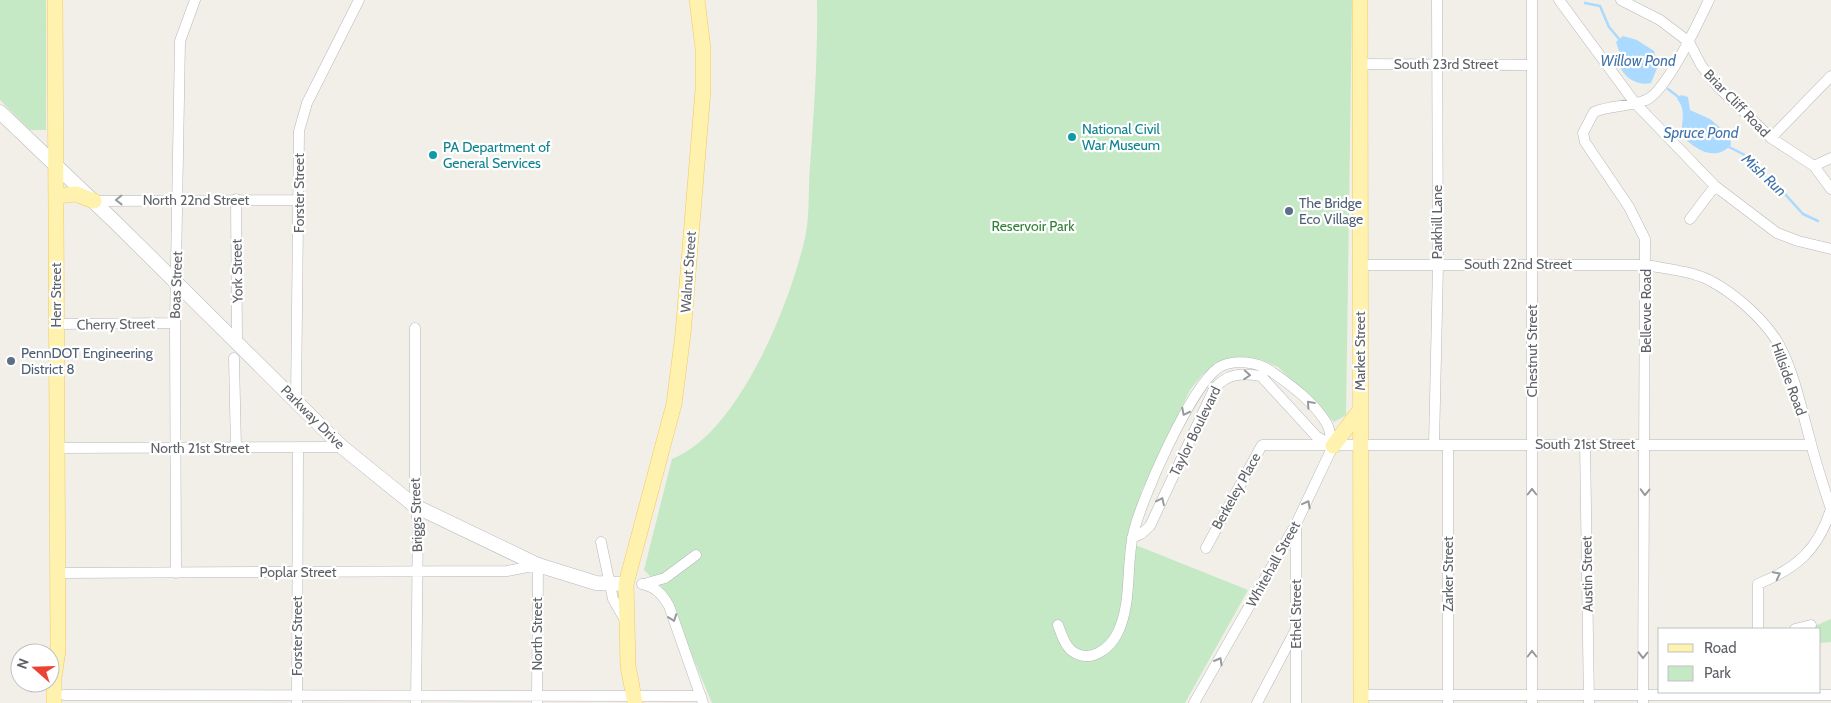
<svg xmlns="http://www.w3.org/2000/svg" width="1831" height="703" font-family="Cabin,sans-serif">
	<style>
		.green { fill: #c5e8c5 }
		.water { fill: #aadaff }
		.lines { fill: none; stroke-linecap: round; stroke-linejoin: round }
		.stream { stroke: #aadaff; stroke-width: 2.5 }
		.street-casing { stroke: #b5b8bc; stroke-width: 11 }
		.secondary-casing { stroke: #b6babf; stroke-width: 15 }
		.primary-casing { stroke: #f2c960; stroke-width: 16 }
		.street { stroke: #fff; stroke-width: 10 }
		.secondary { stroke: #fff; stroke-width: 14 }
		.primary { stroke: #fff2af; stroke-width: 15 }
		.oneway { stroke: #979a9d }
		.culture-dot { fill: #0f9aa8; stroke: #fff; stroke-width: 2 }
		.service-dot { fill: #5c6f8a; stroke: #fff; stroke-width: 2 }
		.labels { text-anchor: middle; stroke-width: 4.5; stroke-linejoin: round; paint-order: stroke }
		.street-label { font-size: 14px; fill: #5f6368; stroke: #fff }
		.culture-label { font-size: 14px; fill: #0d838f; stroke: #fff; text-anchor: start }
		.service-label { font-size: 14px; fill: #4e5e75; stroke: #fff; text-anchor: start }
		.park-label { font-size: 14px; fill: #348238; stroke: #fff }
		.water-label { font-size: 15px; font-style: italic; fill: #4174aa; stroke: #fff }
	</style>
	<rect width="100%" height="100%" fill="#f1efe8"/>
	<!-- green -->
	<path class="green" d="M 0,0 L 46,0 L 46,130 L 30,130 L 0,100 Z
		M 817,0 L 1352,0 L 1346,415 L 1334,422 L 1278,367 L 1262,360 L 1243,357 L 1215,365 L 1202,375 L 1190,390 L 1141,492 L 1133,544 L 1248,590 L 1185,703 L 712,703 L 665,591 L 644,570 L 672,459 C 738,434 790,304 805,238 C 810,216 808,190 810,167 C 814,111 818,56 817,0 Z
		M 1831,619 L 1831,642 L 1820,643 L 1820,629 L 1815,629 L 1815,626 Z"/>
	<!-- water -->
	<path class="water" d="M 1623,36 L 1637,40 L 1654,51 L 1658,66 L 1651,83 C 1634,87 1615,72 1620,54 L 1616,42 Z
		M 1681,95 L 1688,97 L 1690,110 L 1710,119 L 1730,136 L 1731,145 C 1715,162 1696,150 1682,136 C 1681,121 1687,111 1677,99 Z"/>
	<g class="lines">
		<!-- stream -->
		<path class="stream" d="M 1585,3 L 1600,6 L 1609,27 L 1620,40
			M 1668,89 L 1681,99
			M 1727,146 L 1743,154 L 1771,182 L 1775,183 L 1803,214 L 1818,221"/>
		<defs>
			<path id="street" d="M 1532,0 L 1532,703
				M 1559,0 L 1635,103 L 1715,186 L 1777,233 L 1798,241 L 1831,249
				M 1621,0 L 1660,20 L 1689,42 L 1701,65 L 1717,86 L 1771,138 L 1814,166 L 1831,189
				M 1359,64 L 1532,65
				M 1771,138 L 1831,76
				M 1814,166 L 1831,158
				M 236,199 L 237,342
				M 94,201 L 299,200
				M 1690,219 L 1715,186
				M 1360,265 L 1646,265 C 1667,269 1690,271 1709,280 C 1734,293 1759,315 1775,338 C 1793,366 1800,404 1809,436 C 1815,460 1823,485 1831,509
				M 56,324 L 175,323
				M 415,328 L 415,506 L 418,522 L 416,703
				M 234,358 L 236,449
				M 296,400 L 299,131 L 307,103 L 359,0
				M 1585,444 L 1589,703
				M 1434,445 L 1438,265 L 1437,0
				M 57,448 L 342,447
				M 1296,527 L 1296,703
				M 1132,538 L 1141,534 L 1150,526 L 1214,389 C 1227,373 1242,373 1261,376 L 1316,436 L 1332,445
				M 601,542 L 613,599 L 625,620
				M 1206,548 L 1262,445 L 1811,445
				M 57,573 L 507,571 L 538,565 L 537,703
				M 176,573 L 175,323 L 180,41 L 195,0
				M 642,584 C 656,587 662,594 669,606 L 703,703
				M 644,584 L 665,578 L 696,555
				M 1058,625 C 1061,633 1065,646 1072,651 C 1090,664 1110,649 1118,632 C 1132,603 1126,566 1133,535 C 1140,501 1191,387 1218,368 C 1233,358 1259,362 1272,372 C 1292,386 1314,402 1327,424 C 1330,430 1331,439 1333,446
				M 1758,629 L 1758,584 C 1797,568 1818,550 1831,509
				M 1795,629 L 1811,625
				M 64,695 L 701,696
				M 1361,695 L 1831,695
				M 297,703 L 298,449
				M 1194,703 L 1296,524 L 1333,446
				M 1257,703 L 1295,631
				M 1448,703 L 1448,445
				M 1643,703 L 1645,239 L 1629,207 L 1585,142 L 1583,133 L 1594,112 C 1611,105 1630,107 1646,100 C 1666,92 1699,21 1709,0"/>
			<path id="secondary" d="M 0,112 L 115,222 L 342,447 L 415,506 L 538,565 L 596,583 L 626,584"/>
			<path id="primary" d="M 1360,0 L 1361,703
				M 56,196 L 76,194 L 94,201
				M 1333,446 L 1360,410
				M 54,703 L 54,677 L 58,650 L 55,0
				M 635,703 L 628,666 L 626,584 L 674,404 L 683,334 L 703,90 L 703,48 L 697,0"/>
		</defs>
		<!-- street casing -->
		<use href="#street" class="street-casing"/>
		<!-- secondary casing -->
		<use href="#secondary" class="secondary-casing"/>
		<!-- primary casing -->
		<use href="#primary" class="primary-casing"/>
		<!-- street -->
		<use href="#street" class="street"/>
		<!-- secondary -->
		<use href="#secondary" class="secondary"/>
		<!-- primary -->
		<use href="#primary" class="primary"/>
	</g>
	<!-- one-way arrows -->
	<defs><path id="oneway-chevron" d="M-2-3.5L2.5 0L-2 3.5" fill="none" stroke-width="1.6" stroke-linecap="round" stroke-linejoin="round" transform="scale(1.25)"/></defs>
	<g class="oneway">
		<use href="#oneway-chevron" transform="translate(119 200) rotate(179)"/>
		<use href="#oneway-chevron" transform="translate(1247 375) rotate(4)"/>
		<use href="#oneway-chevron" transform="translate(1310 404) rotate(-132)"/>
		<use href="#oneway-chevron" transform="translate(1185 412) rotate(117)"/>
		<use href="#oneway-chevron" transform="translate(1532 492) rotate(-90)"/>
		<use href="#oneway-chevron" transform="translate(1645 492) rotate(91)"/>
		<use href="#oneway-chevron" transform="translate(1161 501) rotate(-65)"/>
		<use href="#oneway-chevron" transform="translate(1307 504) rotate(-62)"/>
		<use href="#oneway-chevron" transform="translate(1777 575) rotate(-27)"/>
		<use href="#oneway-chevron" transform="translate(673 618) rotate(70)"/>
		<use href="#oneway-chevron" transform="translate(1532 654) rotate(-90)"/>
		<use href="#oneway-chevron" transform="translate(1643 655) rotate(91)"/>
		<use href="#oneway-chevron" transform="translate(1219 661) rotate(-60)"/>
	</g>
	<!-- markers -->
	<g class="culture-dot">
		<circle cx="1072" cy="137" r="5"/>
		<circle cx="433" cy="155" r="5"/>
	</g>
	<g class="service-dot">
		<circle cx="1289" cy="211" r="5"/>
		<circle cx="11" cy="361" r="5"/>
	</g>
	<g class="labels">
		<!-- street labels -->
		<g class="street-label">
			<text x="1446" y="69">South 23rd Street</text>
			<text transform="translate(1737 103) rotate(46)" y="5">Briar Cliff Road</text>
			<text transform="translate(299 193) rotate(-90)" y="5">Forster Street</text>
			<text x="196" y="205">North 22nd Street</text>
			<text transform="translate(1437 222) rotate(-90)" y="5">Parkhill Lane</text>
			<text x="1518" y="269">South 22nd Street</text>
			<text transform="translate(237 271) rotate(-91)" y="5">York Street</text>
			<text transform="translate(688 272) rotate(-86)" y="5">Walnut Street</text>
			<text transform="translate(176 285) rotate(-88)" y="5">Boas Street</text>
			<text transform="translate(56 295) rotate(-90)" y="5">Herr Street</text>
			<text transform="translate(1646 311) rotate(-90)" y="5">Bellevue Road</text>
			<text transform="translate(116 324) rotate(-1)" y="5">Cherry Street</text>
			<text transform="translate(1360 351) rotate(-90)" y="5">Market Street</text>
			<text transform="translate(1532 351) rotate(-90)" y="5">Chestnut Street</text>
			<text transform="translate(1789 379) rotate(70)" y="5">Hillside Road</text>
			<text transform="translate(313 417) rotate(45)" y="5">Parkway Drive</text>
			<text transform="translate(1195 431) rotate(-64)" y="5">Taylor Boulevard</text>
			<text x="1585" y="449">South 21st Street</text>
			<text x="200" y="453">North 21st Street</text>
			<text transform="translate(1236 491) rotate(-61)" y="5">Berkeley Place</text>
			<text transform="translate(416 515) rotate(-92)" y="5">Briggs Street</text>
			<text transform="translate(1273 564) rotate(-61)" y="5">Whitehall Street</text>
			<text x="298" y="577">Poplar Street</text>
			<text transform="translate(1448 574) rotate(-90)" y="5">Zarker Street</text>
			<text transform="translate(1587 574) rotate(-91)" y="5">Austin Street</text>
			<text transform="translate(1296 614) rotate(-90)" y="5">Ethel Street</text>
			<text transform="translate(537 634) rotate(-90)" y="5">North Street</text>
			<text transform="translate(297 636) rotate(-90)" y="5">Forster Street</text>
		</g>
		<!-- culture labels -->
		<g class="culture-label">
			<text x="1082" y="134">National Civil<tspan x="1082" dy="16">War Museum</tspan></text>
			<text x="443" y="152">PA Department of<tspan x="443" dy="16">General Services</tspan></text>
		</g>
		<!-- service labels -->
		<g class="service-label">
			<text x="1299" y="208">The Bridge<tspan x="1299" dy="16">Eco Village</tspan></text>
			<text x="21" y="358">PennDOT Engineering<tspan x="21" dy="16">District 8</tspan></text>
		</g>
		<!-- park labels -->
		<g class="park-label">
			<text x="1033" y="231">Reservoir Park</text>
		</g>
		<!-- water labels -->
		<g class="water-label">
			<text x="1638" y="66">Willow Pond</text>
			<text x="1701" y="138">Spruce Pond</text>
			<text transform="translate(1764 175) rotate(43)" y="5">Mish Run</text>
		</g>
	</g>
	<!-- legend -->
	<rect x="1658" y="628" width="162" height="65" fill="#ffffff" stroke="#bfc1c3"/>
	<rect x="1668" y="644" width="25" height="8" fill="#fff2af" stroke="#bfc1c3"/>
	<text x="1704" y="653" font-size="15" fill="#5f6368">Road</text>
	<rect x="1668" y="666" width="25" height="15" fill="#c5e8c5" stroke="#bfc1c3"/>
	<text x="1704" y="678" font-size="15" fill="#5f6368">Park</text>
	<!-- north arrow -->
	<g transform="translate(35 668) rotate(290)"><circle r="24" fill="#ffffff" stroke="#bfc1c3"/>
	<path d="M0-4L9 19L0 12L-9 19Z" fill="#ea4335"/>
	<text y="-8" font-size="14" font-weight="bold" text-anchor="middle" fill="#5f6368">N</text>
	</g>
</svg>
